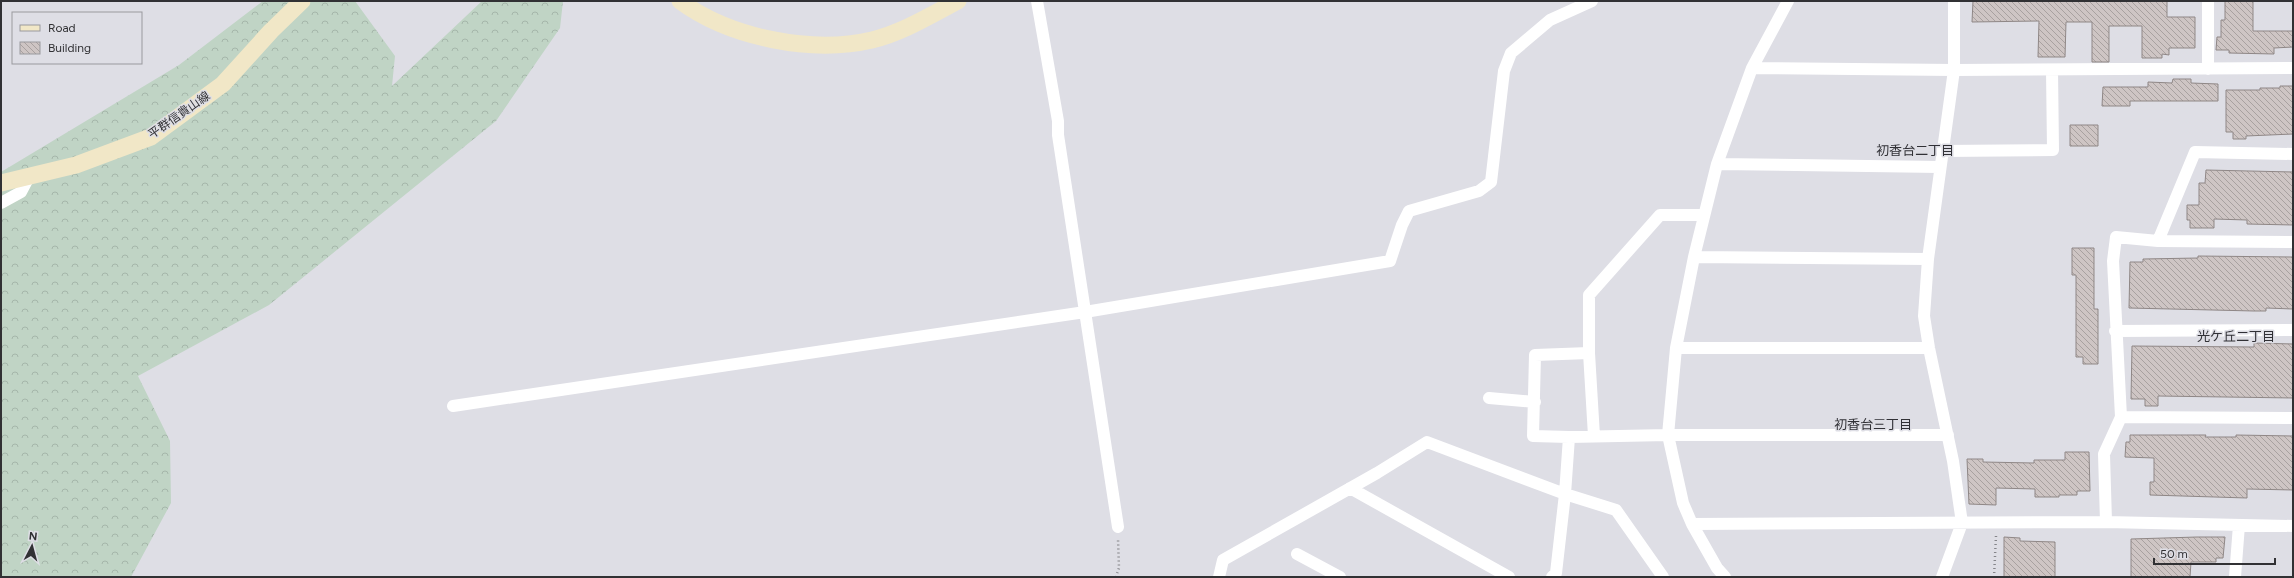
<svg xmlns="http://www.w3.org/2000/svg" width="2294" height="578" font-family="Figtree,'Noto Sans JP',sans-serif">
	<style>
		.forest { fill: url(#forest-crowns) }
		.building { fill: url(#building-back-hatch); stroke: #8f8786 }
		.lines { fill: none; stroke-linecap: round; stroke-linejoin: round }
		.path { stroke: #85858a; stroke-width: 2.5; stroke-dasharray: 1 3; stroke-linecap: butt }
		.minor { stroke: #fff; stroke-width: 12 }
		.secondary { stroke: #f1e7c7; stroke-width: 17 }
		.labels { text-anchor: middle; stroke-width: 3; stroke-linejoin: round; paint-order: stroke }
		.street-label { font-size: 12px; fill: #313134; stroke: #dedee5 }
		.neighbourhood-label { font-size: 13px; fill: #313136; stroke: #dedee5 }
	</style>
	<defs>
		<pattern id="forest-crowns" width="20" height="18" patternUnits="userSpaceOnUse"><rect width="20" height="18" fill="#c0d4c5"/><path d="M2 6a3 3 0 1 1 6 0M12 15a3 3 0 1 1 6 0" fill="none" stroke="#a5b6aa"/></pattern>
		<pattern id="building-back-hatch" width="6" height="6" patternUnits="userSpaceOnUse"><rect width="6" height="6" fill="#cec5c4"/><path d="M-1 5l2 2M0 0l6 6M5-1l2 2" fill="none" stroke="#a8a1a0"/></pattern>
	</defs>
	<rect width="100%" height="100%" fill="#dedee5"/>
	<!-- forest -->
	<path class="forest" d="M 263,1 L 355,1 L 395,56 L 392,86 L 482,1 L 563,1 L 560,28 L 496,121 L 269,305 L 138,376 L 170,441 L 171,503 L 131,577 L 1,577 L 1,172 L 179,65 Z"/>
	<!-- building -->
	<path class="building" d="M 1973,1 L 2167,1 L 2167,17 L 2195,17 L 2195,48 L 2169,48 L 2169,55 L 2162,54 L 2162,58 L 2142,58 L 2142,26 L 2109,26 L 2109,62 L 2092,62 L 2092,22 L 2066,22 L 2065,57 L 2038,57 L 2039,21 L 1972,22 Z
		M 2225,1 L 2253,1 L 2253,31 L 2293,31 L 2293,47 L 2274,48 L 2274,54 L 2229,53 L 2229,50 L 2216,50 L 2217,37 L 2221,37 L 2221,20 L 2225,20 Z
		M 2173,79 L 2191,79 L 2191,83 L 2218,84 L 2218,101 L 2130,101 L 2130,106 L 2102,106 L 2103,87 L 2148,87 L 2148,82 L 2172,83 Z
		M 2280,86 L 2293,86 L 2293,134 L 2246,136 L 2246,139 L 2233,139 L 2233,132 L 2226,132 L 2226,90 L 2260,90 L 2260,88 L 2280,88 Z
		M 2070,125 L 2098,125 L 2098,146 L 2070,146 Z
		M 2206,170 L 2293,172 L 2293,225 L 2247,224 L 2247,220 L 2214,219 L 2214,228 L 2190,228 L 2190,220 L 2187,220 L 2187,205 L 2199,205 L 2199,183 L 2205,183 Z
		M 2072,248 L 2094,248 L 2094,309 L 2098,309 L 2098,364 L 2083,364 L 2083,357 L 2076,357 L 2076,275 L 2072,275 Z
		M 2198,256 L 2293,257 L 2293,309 L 2266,308 L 2266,311 L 2254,311 L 2129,308 L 2130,262 L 2143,262 L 2143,259 L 2198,258 Z
		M 2254,343 L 2293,344 L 2293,398 L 2158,396 L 2158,406 L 2145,406 L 2145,399 L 2131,399 L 2132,346 L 2254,347 Z
		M 2130,435 L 2206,435 L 2205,437 L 2236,437 L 2236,435 L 2293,436 L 2293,490 L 2247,489 L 2247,498 L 2150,495 L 2150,482 L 2154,482 L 2154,458 L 2125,457 L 2126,442 L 2130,442 Z
		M 2065,452 L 2089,452 L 2090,491 L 2077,491 L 2077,495 L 2059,495 L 2059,497 L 2035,497 L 2035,489 L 1996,488 L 1996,505 L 1969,504 L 1967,459 L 1983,459 L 1983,462 L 2034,463 L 2034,460 L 2065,460 Z
		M 2004,537 L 2020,538 L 2020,541 L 2055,542 L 2055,577 L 2004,577 Z
		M 2197,537 L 2225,537 L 2223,558 L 2216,558 L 2216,562 L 2191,562 L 2190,577 L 2131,577 L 2131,539 Z"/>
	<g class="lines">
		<!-- path -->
		<path class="path" d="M 1116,577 L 1119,568 L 1118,539
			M 1994,577 L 1996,536"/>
		<!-- minor -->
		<path class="minor" d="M 1037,1 L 1058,121 L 1058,135 L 1118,527
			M 1752,68 L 1954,70 L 2293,68
			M 2208,69 L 2208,1
			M 1942,151 L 2053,150 L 2052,70
			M 1717,164 L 1940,167
			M 1,203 L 21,192 L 30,175
			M 2158,241 L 2195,152 L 2293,154
			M 1694,257 L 1928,259
			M 2115,331 L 2293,330
			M 1676,348 L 1929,348
			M 1489,398 L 1535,402
			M 453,406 L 1085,312 L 1390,261 L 1402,225 L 1409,211 L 1479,191 L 1491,182 L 1504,71 L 1511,53 L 1550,20 L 1592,1
			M 2121,417 L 2293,418
			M 1594,436 L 1589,353 L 1589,295 L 1660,215 L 1704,215
			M 1569,437 L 1533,436 L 1535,355 L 1589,353
			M 1350,488 L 1509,577
			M 2106,522 L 2104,454 L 2121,417 L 2113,261 L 2116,237 L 2158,241 L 2293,242
			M 1692,524 L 2106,522 L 2293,526
			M 1297,554 L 1340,577
			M 1219,577 L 1223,560 L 1377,473 L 1427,442 L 1565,494 L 1616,510 L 1663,577
			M 1552,577 L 1556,573 L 1565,494 L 1569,437 L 1668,435 L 1948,435
			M 1725,577 L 1717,568 L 1692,524 L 1683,503 L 1668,435 L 1676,348 L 1694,257 L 1717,164 L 1752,68 L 1788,1
			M 1942,577 L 1962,523 L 1953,461 L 1929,348 L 1924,316 L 1928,259 L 1954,70 L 1954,1
			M 2235,577 L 2239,525"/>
		<!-- secondary -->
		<path class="secondary" d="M 680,1 C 730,38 812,54 872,40 C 902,33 931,15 958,1
			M 1,183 L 76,165 L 151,137 L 223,84 L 271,31 L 302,1"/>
	</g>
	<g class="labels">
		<!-- street labels -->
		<g class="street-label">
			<text transform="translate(179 115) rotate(-35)" y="4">平群信貴山線</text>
		</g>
		<!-- neighbourhood labels -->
		<g class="neighbourhood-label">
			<text x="1915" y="155">初香台二丁目</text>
			<text x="2236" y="341">光ケ丘二丁目</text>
			<text x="1873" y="429">初香台三丁目</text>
		</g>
	</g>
	<!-- border -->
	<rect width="2294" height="578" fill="none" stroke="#313134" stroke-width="4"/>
	<!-- legend -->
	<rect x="12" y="12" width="130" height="52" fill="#dedee5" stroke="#99999e"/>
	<rect x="20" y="25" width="20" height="6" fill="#f1e7c7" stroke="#99999e"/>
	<text x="48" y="32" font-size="12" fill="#313134">Road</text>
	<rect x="20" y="42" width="20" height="12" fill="url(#building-back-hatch)" stroke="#99999e"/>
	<text x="48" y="52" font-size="12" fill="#313134">Building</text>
	<!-- north arrow -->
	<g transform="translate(32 546) rotate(6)" stroke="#dedee5" stroke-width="3" paint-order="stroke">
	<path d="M0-3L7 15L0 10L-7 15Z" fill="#313134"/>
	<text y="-6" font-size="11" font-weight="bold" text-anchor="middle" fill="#313134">N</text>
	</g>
	<!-- scale -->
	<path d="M2154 558v6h121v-6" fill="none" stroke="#313134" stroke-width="2"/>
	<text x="2160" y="558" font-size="12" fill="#313134" stroke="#dedee5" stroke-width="3" paint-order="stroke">50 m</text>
</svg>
